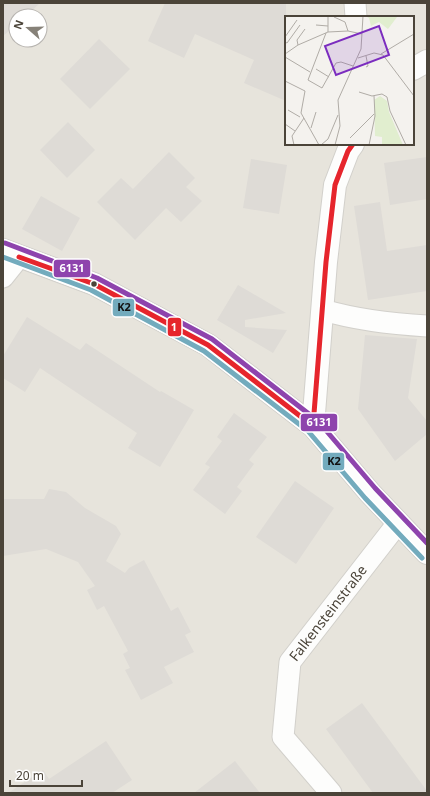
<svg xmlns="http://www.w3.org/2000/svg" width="430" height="796" font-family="'Noto Sans',sans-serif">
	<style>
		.residential { fill: #e7e4dc; fill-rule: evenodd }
		.building { fill: #dedbd6 }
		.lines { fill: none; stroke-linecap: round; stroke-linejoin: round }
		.minor-casing { stroke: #d2d0cb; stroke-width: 23 }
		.tertiary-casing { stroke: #d2d0cb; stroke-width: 24 }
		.minor { stroke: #fdfdfc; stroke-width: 21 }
		.tertiary { stroke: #fdfdfc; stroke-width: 22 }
		.bus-1-casing { stroke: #fff; stroke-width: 8 }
		.bus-2-casing { stroke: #fff; stroke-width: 8 }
		.bus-3-casing { stroke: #fff; stroke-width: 8 }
		.bus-1 { stroke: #e6252c; stroke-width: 5 }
		.bus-2 { stroke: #73abbd; stroke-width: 5 }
		.bus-3 { stroke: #8e44ad; stroke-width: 5 }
		.bus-dot { fill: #4b4439; stroke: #fff; stroke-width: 1.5 }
		.labels { text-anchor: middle; stroke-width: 3; stroke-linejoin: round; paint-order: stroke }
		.street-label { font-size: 14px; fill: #4b4439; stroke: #fff }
		.inset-road { fill: none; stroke: #b0aca6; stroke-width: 1 }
		.view { fill: #7b2cbf; fill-opacity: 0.15; stroke: #7b2cbf; stroke-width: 2 }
		.inset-edge { fill: none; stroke: #4b4439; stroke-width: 2 }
		.line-badge { stroke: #fff; stroke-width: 1.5 }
		.badge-label { font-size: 11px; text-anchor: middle; font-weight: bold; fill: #fff }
		.pale-badge-label { font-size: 11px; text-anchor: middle; font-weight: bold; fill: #111 }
	</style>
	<rect width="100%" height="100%" fill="#f4f2ee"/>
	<!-- residential -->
	<path class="residential" d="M 3,3 L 427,3 L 427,793 L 3,793 ZM 16,16 L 40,16 L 40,40 L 16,40 ZM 286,17 L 413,17 L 413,144 L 286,144 Z"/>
	<!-- building -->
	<path class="building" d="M 3,3 L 40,3 L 26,16 L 16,16 L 16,25 L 3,36 Z
		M 165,3 L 286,3 L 286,101 L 244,83 L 254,60 L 195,34 L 184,58 L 148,41 Z
		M 99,39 L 130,69 L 90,109 L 60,79 Z
		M 68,122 L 95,150 L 67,178 L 40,150 Z
		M 169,152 L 195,178 L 186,187 L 202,201 L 181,222 L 166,208 L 135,240 L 97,202 L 121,178 L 133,189 Z
		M 427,157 L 427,199 L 390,205 L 384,163 Z
		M 251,159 L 287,165 L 279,214 L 243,208 Z
		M 41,196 L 80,218 L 62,251 L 22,229 Z
		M 380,202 L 387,251 L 427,245 L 427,291 L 368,300 L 354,206 Z
		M 238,285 L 286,313 L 245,320 L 245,327 L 287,330 L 273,353 L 217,320 Z
		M 27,317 L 80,350 L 86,343 L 160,392 L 161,391 L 194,410 L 160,467 L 128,448 L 137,433 L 40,368 L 25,392 L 3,378 L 3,356 Z
		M 365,335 L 417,339 L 408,398 L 427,421 L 427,434 L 395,461 L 358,409 Z
		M 234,413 L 267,437 L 249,460 L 254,464 L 237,487 L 242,491 L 225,514 L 193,490 L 210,467 L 205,464 L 222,441 L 217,437 Z
		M 295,481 L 334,508 L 296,564 L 256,537 Z
		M 49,489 L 66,492 L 85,508 L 116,526 L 121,534 L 106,561 L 125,573 L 129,568 L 144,560 L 171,611 L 178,607 L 191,632 L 185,635 L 194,652 L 164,667 L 173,683 L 141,700 L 125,670 L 130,668 L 123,654 L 128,651 L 104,606 L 97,610 L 87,590 L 95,586 L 78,562 L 46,549 L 3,556 L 3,499 L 44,499 Z
		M 362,703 L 427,791 L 427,793 L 373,793 L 326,729 Z
		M 106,741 L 132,780 L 112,793 L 8,793 L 43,770 L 49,779 Z
		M 235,761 L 260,793 L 194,793 Z"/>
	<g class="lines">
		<defs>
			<g id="minor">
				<path d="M 355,3 L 356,17"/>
				<path d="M 3,277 L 19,257"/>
				<path d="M 323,310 C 357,320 392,324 427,326"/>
				<path id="s1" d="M 331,793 L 283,737 L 290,662 L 398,523"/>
			</g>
			<path id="tertiary" d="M 413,69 L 427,61
				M 3,250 L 94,284 L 208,345 L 313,426 L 370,493 L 427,553
				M 313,426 L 326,262 L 335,185 L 348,151 L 353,144"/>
		</defs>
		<!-- minor casing -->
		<use href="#minor" class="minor-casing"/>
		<!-- tertiary casing -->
		<use href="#tertiary" class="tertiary-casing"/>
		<!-- minor -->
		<use href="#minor" class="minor"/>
		<!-- tertiary -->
		<use href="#tertiary" class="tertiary"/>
		<defs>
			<path id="bus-1" d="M 19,257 L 94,284 L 208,345 L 313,426
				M 313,426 L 326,262 L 335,185 L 348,151 L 353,144"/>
			<path id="bus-2" d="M 3,257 L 91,290 L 204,351 L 308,431 L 365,498 L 422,558"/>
			<path id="bus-3" d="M 5,243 L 97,278 L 212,339 L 318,421 L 375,488 L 427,543"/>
		</defs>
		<!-- bus-1 casing -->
		<use href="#bus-1" class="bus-1-casing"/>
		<!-- bus-2 casing -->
		<use href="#bus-2" class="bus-2-casing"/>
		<!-- bus-3 casing -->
		<use href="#bus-3" class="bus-3-casing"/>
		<!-- bus-1 -->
		<use href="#bus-1" class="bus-1"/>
		<!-- bus-2 -->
		<use href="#bus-2" class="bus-2"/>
		<!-- bus-3 -->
		<use href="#bus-3" class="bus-3"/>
	</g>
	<!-- markers -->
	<circle class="bus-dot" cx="94" cy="284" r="3.5"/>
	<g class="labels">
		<!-- street labels -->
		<g class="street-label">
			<text dy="5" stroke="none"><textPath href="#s1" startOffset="211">Falkensteinstraße</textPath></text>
		</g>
	</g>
	<!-- overview -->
	<g transform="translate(285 16)">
		<rect width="129" height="129" fill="#f4f2ee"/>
		<path d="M 80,0 L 117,0 L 119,1 L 112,1 L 103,13 L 94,6 L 86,10 L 84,2 ZM 95,80 L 102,85 L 104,96 L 118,129 L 97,129 L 97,121 L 90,120 L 89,84 Z" fill="#e1eecf"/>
		<path class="inset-road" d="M 49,1 L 60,6 L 63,15M 31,9 L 43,10M 43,16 L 43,0M 41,17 L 23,64 L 37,72 L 51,47 L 56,46 L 68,50M 0,21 L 12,4M 0,26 L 2,27 L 15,9M 13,29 L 12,24 L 20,13M 0,38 L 13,29 L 43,16 L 63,15 L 77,18M 96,38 L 129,18M 81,40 L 83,50 L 81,51M 0,41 L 25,56M 73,42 L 89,37 L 98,39 L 129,80M 31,53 L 44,61M 0,65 L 20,75 L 16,97 L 34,129M 74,76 L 87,80 L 97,78 L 102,81 L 105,95 L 121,129M 3,94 L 15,101M 0,108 L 10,115M 26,112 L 31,96M 65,122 L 89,98M 9,129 L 7,120 L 19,102M 36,129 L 43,123 L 53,99M 50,129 L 55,110 L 53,84 L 76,33 L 78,0M 84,129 L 90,100 L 89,80"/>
		<path class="view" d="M 94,10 L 104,39 L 51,59 L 40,30 Z"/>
		<rect width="129" height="129" class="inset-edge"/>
	</g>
	<g class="line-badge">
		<rect x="53" y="259" width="38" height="19" rx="4" fill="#8e44ad"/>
		<rect x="112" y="298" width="23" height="19" rx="4" fill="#73abbd"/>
		<rect x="167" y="317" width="15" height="20" rx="4" fill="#e6252c"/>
		<rect x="300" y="413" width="38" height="19" rx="4" fill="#8e44ad"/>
		<rect x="322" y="452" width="23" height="19" rx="4" fill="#73abbd"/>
	</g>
	<g class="badge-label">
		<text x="72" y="272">6131</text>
		<text x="174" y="331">1</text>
		<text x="319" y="426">6131</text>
	</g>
	<g class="pale-badge-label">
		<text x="124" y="311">K2</text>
		<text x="334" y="465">K2</text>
	</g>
	<!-- border -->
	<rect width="430" height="796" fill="none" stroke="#4b4439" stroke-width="8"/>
	<!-- north arrow -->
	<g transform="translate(28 28) rotate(290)"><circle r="19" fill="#ffffff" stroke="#b7b4b0"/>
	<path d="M0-3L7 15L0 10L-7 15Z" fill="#868178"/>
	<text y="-6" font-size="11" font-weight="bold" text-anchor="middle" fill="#4b4439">N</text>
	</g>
	<!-- scale -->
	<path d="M10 780v6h72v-6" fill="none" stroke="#4b4439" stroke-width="2"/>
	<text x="16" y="780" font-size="12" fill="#4b4439" stroke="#ffffff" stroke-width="3" paint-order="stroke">20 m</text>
</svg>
